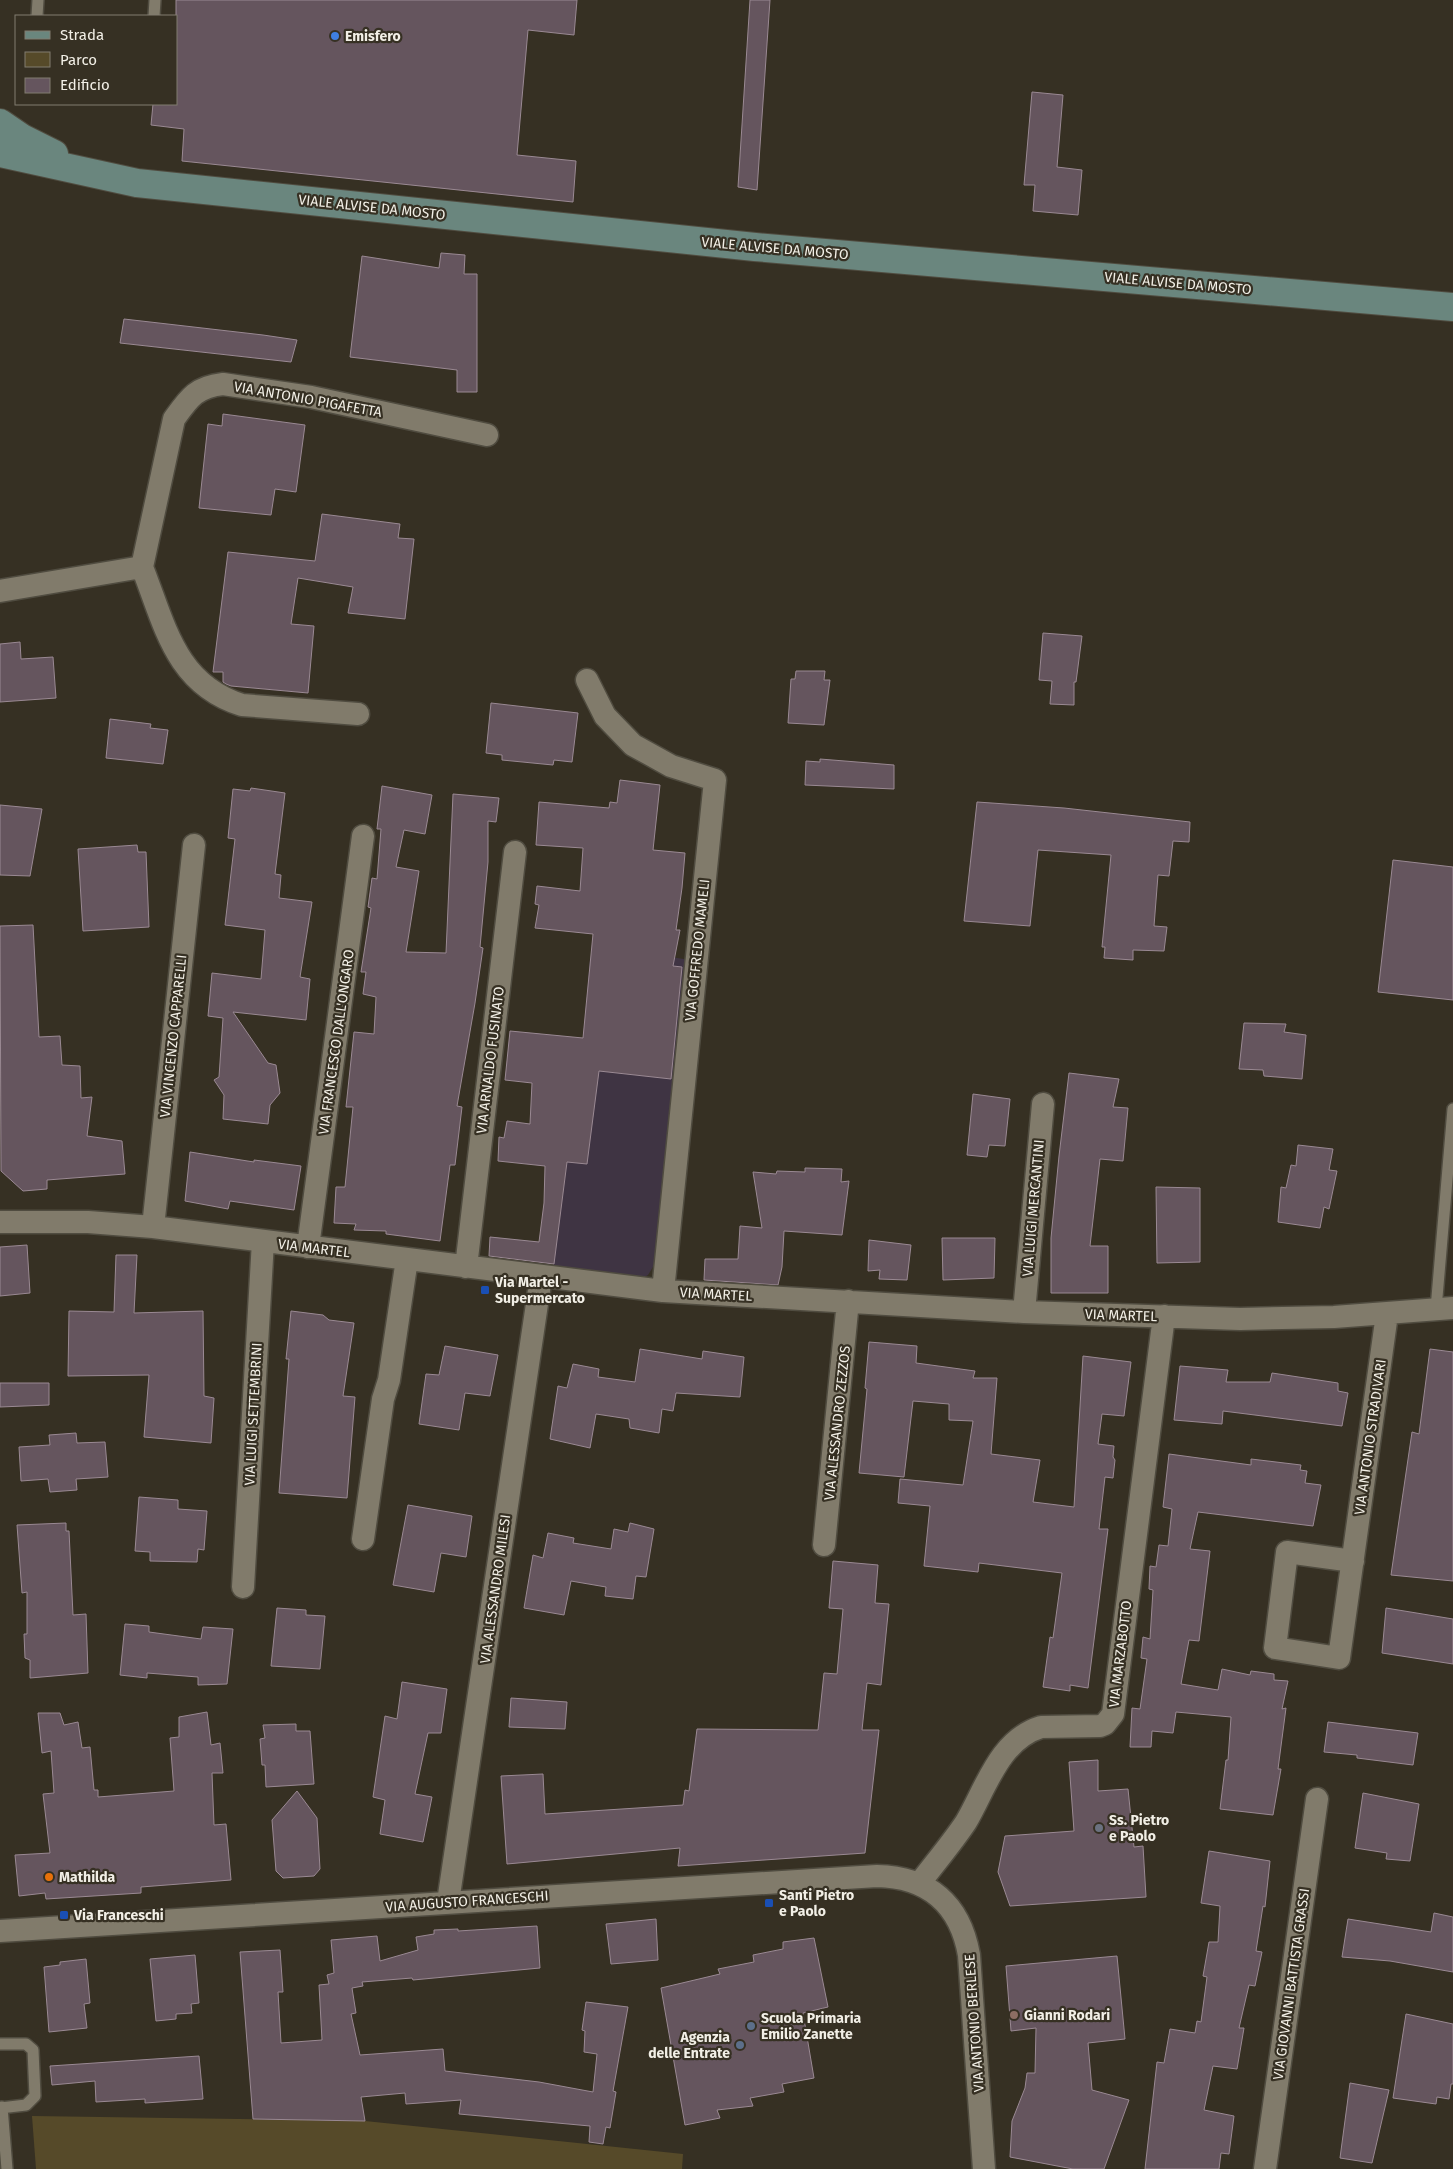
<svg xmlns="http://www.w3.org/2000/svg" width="1453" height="2169" font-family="'Fira Sans',sans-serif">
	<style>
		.commercial { fill: #3f3443 }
		.green { fill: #564a29 }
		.building { fill: #65555e; stroke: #9a8993 }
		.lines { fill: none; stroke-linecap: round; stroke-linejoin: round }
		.lane-casing { stroke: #504c40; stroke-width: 14 }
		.street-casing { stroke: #504c40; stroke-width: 25 }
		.secondary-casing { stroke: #504c40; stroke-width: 30 }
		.lane { stroke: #817b6b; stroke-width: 11 }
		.street { stroke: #817b6b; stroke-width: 22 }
		.secondary { stroke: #6a867e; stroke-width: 28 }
		.shop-dot { fill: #3f7fe0; stroke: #363023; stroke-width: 2 }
		.transit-dot { fill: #1a4fb4; stroke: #363023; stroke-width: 2 }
		.worship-dot { fill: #6b7280; stroke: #363023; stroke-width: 2 }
		.food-dot { fill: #e8710a; stroke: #363023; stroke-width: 2 }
		.education-dot { fill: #8d6e63; stroke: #363023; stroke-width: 2 }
		.service-dot { fill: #5c6f8a; stroke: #363023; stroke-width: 2 }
		.labels { text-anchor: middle; stroke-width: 4.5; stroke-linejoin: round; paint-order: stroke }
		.poi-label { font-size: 14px; font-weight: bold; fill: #f2efe6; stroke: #363023; text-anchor: start }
		.street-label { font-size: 14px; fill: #f2efe6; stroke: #363023 }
	</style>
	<rect width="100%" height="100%" fill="#363023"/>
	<!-- commercial -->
	<path class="commercial" d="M 671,957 L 690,960 L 656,1262 L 648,1275 L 639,1280 L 553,1269 L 582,1050 L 590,959 L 635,964 Z"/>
	<!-- green -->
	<path class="green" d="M 32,2116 L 365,2121 L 683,2154 L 682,2169 L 36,2169 Z"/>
	<!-- building -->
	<path class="building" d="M 176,0 L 577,0 L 574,35 L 528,30 L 517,155 L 576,161 L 573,202 L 182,161 L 184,129 L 151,125 L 153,104 L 176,104 Z
		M 750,0 L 770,0 L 757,190 L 738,187 Z
		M 1032,92 L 1063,95 L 1057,167 L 1082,170 L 1078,215 L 1033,211 L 1035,185 L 1024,185 Z
		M 441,253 L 465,255 L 464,274 L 477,274 L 477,392 L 457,392 L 457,370 L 350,357 L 362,256 L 439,268 Z
		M 124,319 L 263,335 L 297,340 L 291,362 L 120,343 Z
		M 223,414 L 305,425 L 296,492 L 275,489 L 271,515 L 199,508 L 208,424 L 222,426 Z
		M 322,514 L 400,524 L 398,538 L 414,539 L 405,619 L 348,613 L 353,587 L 298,578 L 291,624 L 314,626 L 308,693 L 231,686 L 226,684 L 223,682 L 223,672 L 213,672 L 228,552 L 315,561 Z
		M 1043,633 L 1082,636 L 1076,682 L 1074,682 L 1074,705 L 1050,704 L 1052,681 L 1039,680 Z
		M 20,642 L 21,659 L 53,657 L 56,698 L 0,702 L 0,644 Z
		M 796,671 L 825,671 L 824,680 L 830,680 L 824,725 L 788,723 L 791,679 L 795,679 Z
		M 491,703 L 578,713 L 572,762 L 554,760 L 553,765 L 502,760 L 502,755 L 486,753 Z
		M 110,719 L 151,724 L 150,728 L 168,730 L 163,764 L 106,758 Z
		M 820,759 L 894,765 L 894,789 L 805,785 L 806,761 L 820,762 Z
		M 620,780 L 660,785 L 653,850 L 685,853 L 682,888 L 676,930 L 680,930 L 673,966 L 682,967 L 671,1079 L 599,1071 L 587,1164 L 567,1162 L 554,1264 L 489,1256 L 490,1237 L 539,1242 L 544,1203 L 545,1166 L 498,1161 L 499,1137 L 504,1138 L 507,1121 L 530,1124 L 532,1083 L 505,1080 L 510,1031 L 583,1038 L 593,934 L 535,928 L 539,905 L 535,904 L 537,886 L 580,891 L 583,848 L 536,845 L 539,802 L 609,808 L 610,802 L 617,803 Z
		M 382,786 L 432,795 L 425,834 L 404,830 L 396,867 L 419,871 L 406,952 L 446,953 L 453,794 L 499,798 L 496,822 L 488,821 L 488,862 L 480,947 L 483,948 L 475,1003 L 457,1106 L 462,1107 L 455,1165 L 450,1165 L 440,1241 L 386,1234 L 386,1231 L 354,1230 L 356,1224 L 334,1223 L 336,1187 L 345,1187 L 353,1107 L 346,1107 L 354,1032 L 374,1034 L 376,997 L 363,994 L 366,972 L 361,972 L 371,908 L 368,907 L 372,878 L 377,879 L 381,829 L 377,829 Z
		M 251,788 L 285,793 L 275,874 L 281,875 L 279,898 L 312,902 L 300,977 L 310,979 L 306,1020 L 233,1012 L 268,1063 L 276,1065 L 280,1093 L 270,1105 L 268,1124 L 223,1119 L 224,1095 L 214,1080 L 219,1077 L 223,1018 L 208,1016 L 212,973 L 261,979 L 265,930 L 225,925 L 235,839 L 228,838 L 233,789 L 250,791 Z
		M 977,802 L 1064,808 L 1190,822 L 1189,842 L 1173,841 L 1169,876 L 1158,875 L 1154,926 L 1167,927 L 1164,951 L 1133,950 L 1133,960 L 1104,958 L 1105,947 L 1102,947 L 1111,855 L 1038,850 L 1030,926 L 964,921 Z
		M 0,805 L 42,809 L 30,876 L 0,875 Z
		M 137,845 L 138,852 L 146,852 L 149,927 L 83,931 L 78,849 Z
		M 1393,860 L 1453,867 L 1453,1000 L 1378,992 Z
		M 33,925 L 39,1037 L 60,1036 L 62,1065 L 80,1066 L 81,1098 L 92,1097 L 87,1136 L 122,1141 L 125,1174 L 47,1180 L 47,1189 L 23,1191 L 1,1171 L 0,926 Z
		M 1244,1023 L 1286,1024 L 1284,1032 L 1306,1035 L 1302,1079 L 1264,1076 L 1263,1070 L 1239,1069 Z
		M 1069,1073 L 1119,1079 L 1113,1107 L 1128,1108 L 1123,1161 L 1100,1159 L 1090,1246 L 1108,1246 L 1108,1293 L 1051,1293 L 1051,1238 L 1059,1156 Z
		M 973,1094 L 1010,1099 L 1005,1146 L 989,1145 L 987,1157 L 967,1155 Z
		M 1298,1145 L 1333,1149 L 1329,1170 L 1337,1171 L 1329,1209 L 1324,1207 L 1320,1228 L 1278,1222 L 1281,1187 L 1286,1188 L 1291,1165 L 1296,1166 Z
		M 190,1152 L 254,1162 L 254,1160 L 301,1166 L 294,1210 L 230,1201 L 228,1209 L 185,1201 Z
		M 805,1168 L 842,1169 L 841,1182 L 849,1181 L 842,1235 L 784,1231 L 782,1267 L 778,1285 L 704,1280 L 705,1259 L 738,1259 L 740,1226 L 762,1228 L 753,1172 L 776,1174 L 777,1171 L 805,1172 Z
		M 1156,1187 L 1200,1188 L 1200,1262 L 1157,1263 Z
		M 942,1238 L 995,1238 L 994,1278 L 943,1280 Z
		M 869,1240 L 911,1245 L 907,1280 L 879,1279 L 880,1270 L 868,1271 Z
		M 27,1245 L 30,1293 L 0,1296 L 0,1247 Z
		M 116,1255 L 137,1255 L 134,1313 L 203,1311 L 204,1396 L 214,1398 L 211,1443 L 144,1437 L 149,1375 L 68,1376 L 69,1311 L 114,1312 Z
		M 291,1311 L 323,1315 L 329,1320 L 354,1323 L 343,1396 L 355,1397 L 347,1498 L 279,1493 L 289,1359 L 286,1359 Z
		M 869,1342 L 917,1346 L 916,1363 L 975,1371 L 973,1378 L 997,1378 L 991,1454 L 1040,1460 L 1033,1502 L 1074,1507 L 1083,1356 L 1131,1362 L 1124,1416 L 1102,1414 L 1098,1444 L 1114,1446 L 1113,1457 L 1115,1460 L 1113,1478 L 1105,1477 L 1099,1529 L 1108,1529 L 1088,1688 L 1070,1685 L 1070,1691 L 1043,1687 L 1050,1637 L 1053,1638 L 1062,1573 L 979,1563 L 978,1572 L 924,1566 L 930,1506 L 898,1503 L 900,1479 L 963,1485 L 973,1421 L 949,1420 L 949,1404 L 913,1401 L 904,1477 L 859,1473 L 867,1389 L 865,1388 Z
		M 445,1346 L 498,1355 L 490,1396 L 465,1393 L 459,1430 L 419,1424 L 426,1374 L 439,1375 Z
		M 640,1349 L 702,1359 L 703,1351 L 744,1357 L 740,1397 L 676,1393 L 673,1411 L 662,1409 L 659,1433 L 630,1428 L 629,1419 L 596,1414 L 590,1448 L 550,1439 L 558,1386 L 567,1388 L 573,1364 L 599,1369 L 598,1377 L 635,1382 Z
		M 1430,1349 L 1453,1352 L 1453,1581 L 1391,1575 L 1412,1432 L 1419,1434 Z
		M 1180,1366 L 1228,1370 L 1226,1382 L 1270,1382 L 1272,1373 L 1338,1383 L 1338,1391 L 1348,1393 L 1342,1426 L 1223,1411 L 1222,1424 L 1174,1420 Z
		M 0,1383 L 49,1383 L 49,1405 L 0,1407 Z
		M 76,1433 L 77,1443 L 105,1442 L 108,1477 L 76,1479 L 77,1490 L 50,1492 L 48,1479 L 21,1481 L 19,1447 L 50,1445 L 49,1435 Z
		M 1169,1454 L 1251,1465 L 1251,1459 L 1301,1465 L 1300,1470 L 1307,1471 L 1305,1483 L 1321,1485 L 1313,1526 L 1198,1512 L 1190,1549 L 1210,1551 L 1199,1641 L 1189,1640 L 1181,1684 L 1218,1690 L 1222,1669 L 1250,1675 L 1251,1671 L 1274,1674 L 1274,1680 L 1288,1681 L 1282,1709 L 1286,1708 L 1278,1769 L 1281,1769 L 1273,1815 L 1220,1809 L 1226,1760 L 1228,1760 L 1231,1717 L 1176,1712 L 1173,1733 L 1152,1731 L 1151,1747 L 1130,1747 L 1132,1708 L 1140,1709 L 1147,1659 L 1141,1658 L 1143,1637 L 1150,1639 L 1153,1590 L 1149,1589 L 1150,1566 L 1156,1567 L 1159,1545 L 1168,1546 L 1172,1509 L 1163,1507 Z
		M 139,1497 L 178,1500 L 178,1509 L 207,1511 L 204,1550 L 198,1549 L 197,1562 L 150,1561 L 150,1552 L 135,1551 Z
		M 408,1505 L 472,1516 L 466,1557 L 441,1553 L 434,1592 L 393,1585 Z
		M 66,1523 L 66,1531 L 69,1531 L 73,1615 L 86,1614 L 88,1673 L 30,1678 L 30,1660 L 25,1658 L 24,1634 L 27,1634 L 27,1592 L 22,1593 L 17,1525 Z
		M 630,1523 L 654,1529 L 646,1577 L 636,1576 L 633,1599 L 605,1596 L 606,1587 L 571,1581 L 564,1615 L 524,1608 L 533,1555 L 543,1558 L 548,1533 L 574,1538 L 573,1543 L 611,1549 L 614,1529 L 628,1532 Z
		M 833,1561 L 878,1565 L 875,1603 L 889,1604 L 881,1685 L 867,1683 L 862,1730 L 879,1730 L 865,1853 L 678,1866 L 680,1848 L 507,1864 L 501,1776 L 543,1774 L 545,1814 L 683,1805 L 685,1790 L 689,1791 L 697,1729 L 818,1730 L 824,1673 L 837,1674 L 843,1609 L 829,1608 Z
		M 277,1608 L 306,1610 L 306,1615 L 325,1616 L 320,1669 L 271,1666 Z
		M 1386,1608 L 1453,1619 L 1453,1664 L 1382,1653 Z
		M 125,1624 L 149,1626 L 149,1632 L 201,1639 L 203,1627 L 233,1629 L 227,1684 L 198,1685 L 198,1677 L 147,1673 L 147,1678 L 120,1675 Z
		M 402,1682 L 447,1689 L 441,1733 L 428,1733 L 415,1794 L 432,1797 L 423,1842 L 380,1834 L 385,1800 L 373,1797 L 385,1716 L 397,1719 Z
		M 511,1698 L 567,1702 L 565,1729 L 509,1727 Z
		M 207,1712 L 211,1745 L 220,1743 L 223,1773 L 212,1773 L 214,1825 L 226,1824 L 231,1880 L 141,1887 L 141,1893 L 46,1899 L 45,1893 L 19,1896 L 15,1855 L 50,1853 L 43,1794 L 54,1793 L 51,1751 L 42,1753 L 38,1713 L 60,1713 L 64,1725 L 78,1722 L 82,1748 L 90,1747 L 94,1790 L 98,1790 L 98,1797 L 174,1791 L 170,1738 L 179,1737 L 179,1717 Z
		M 1328,1722 L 1418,1733 L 1413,1765 L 1357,1758 L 1357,1755 L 1324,1752 Z
		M 296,1724 L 296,1731 L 310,1731 L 314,1784 L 266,1787 L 265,1765 L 262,1765 L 260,1739 L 265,1738 L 263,1725 Z
		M 1098,1760 L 1098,1791 L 1128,1789 L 1134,1847 L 1143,1846 L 1146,1897 L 1010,1906 L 998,1872 L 1005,1836 L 1074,1831 L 1069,1762 Z
		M 297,1791 L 317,1818 L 320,1869 L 314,1876 L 283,1878 L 276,1871 L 272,1820 Z
		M 1363,1793 L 1419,1804 L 1410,1861 L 1386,1859 L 1387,1853 L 1355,1848 Z
		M 1209,1851 L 1270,1861 L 1265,1907 L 1263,1906 L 1256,1951 L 1262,1952 L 1255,1986 L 1249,1985 L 1239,2028 L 1244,2028 L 1237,2069 L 1213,2066 L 1204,2110 L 1234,2116 L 1229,2154 L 1221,2153 L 1219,2169 L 1145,2169 L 1157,2062 L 1164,2063 L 1170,2029 L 1195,2033 L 1197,2021 L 1201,2022 L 1207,1977 L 1203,1976 L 1209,1942 L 1218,1942 L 1220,1906 L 1201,1903 Z
		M 1434,1913 L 1453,1917 L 1453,1972 L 1390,1961 L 1342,1957 L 1348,1919 L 1431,1932 Z
		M 656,1919 L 658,1960 L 611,1964 L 606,1924 Z
		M 537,1926 L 540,1968 L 413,1980 L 412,1978 L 362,1982 L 363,1986 L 352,1988 L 356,2013 L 351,2014 L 360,2055 L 443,2049 L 445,2071 L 539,2082 L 593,2092 L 597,2054 L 584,2052 L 585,2031 L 582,2030 L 586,2002 L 628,2007 L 613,2091 L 616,2092 L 610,2128 L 606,2127 L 603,2144 L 589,2142 L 590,2126 L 459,2114 L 461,2100 L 406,2104 L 405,2093 L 361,2097 L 365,2121 L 253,2119 L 240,1952 L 280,1950 L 283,1992 L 278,1992 L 281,2043 L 322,2040 L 319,1985 L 329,1984 L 327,1975 L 334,1973 L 331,1940 L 377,1936 L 380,1961 L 418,1950 L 416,1937 L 434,1934 L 434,1930 L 458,1929 L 458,1931 Z
		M 814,1938 L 828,2007 L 803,2013 L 814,2078 L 782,2084 L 784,2092 L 750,2098 L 753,2106 L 717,2110 L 720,2118 L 685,2125 L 661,1988 L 720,1974 L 718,1969 L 754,1962 L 753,1955 L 783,1949 L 783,1942 Z
		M 195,1955 L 199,2003 L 191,2004 L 192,2013 L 176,2014 L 176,2019 L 156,2021 L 150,1959 Z
		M 1117,1956 L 1125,2039 L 1088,2043 L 1092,2090 L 1129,2100 L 1104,2169 L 1073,2169 L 1010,2157 L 1012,2121 L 1025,2088 L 1027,2073 L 1035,2073 L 1036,2028 L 1011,2031 L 1006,1966 Z
		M 86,1959 L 90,2003 L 84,2004 L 87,2028 L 49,2032 L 44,1967 L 60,1965 L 60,1962 Z
		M 1406,2014 L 1453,2024 L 1453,2084 L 1451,2084 L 1449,2099 L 1437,2097 L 1436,2104 L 1393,2098 Z
		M 199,2056 L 203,2099 L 145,2103 L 145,2099 L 96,2102 L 95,2081 L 52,2085 L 50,2066 Z
		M 1350,2083 L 1389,2090 L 1372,2163 L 1340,2158 Z"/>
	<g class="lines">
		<defs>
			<path id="lane" d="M 37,16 L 38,0
				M 154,16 L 155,0
				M 1436,1309 L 1453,1109
				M 0,2044 L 26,2044 L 33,2050 L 35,2096 L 26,2105 L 0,2108
				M 2,2107 L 7,2169"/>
			<path id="street" d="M 142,567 L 174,419 C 189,398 196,387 223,384 L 311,397 L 487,435
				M 0,591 L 142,567 C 165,625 175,684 242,705 L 358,714
				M 587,680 L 605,716 L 633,745 L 671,766 L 715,780 L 663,1291
				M 0,1222 L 88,1222 L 153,1227 L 663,1291 L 1024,1312 L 1240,1319 L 1334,1317 L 1453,1308
				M 153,1227 L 194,845
				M 308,1247 L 363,836
				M 466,1267 L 515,852
				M 1024,1312 L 1043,1104
				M 363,1539 L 383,1399 L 389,1380 L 407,1259
				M 824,1545 L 848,1301
				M 1353,1561 L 1287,1552 L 1275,1648 L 1339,1658 L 1387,1314
				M 243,1587 L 263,1241
				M 919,1884 C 935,1863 952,1843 966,1822 C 986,1788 999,1740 1041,1727 L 1100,1726 L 1105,1724 L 1113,1714 L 1164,1316
				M 448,1902 L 541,1277
				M 0,1931 L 877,1876 C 929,1877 960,1904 969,1955 L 984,2169
				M 1265,2169 L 1317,1799"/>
			<path id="secondary" d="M 0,123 L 22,138 L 54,154
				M 0,153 L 137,183 L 755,247 L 1453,307"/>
		</defs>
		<!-- lane casing -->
		<use href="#lane" class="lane-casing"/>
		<!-- street casing -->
		<use href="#street" class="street-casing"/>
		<!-- secondary casing -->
		<use href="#secondary" class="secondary-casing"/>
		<!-- lane -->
		<use href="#lane" class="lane"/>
		<!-- street -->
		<use href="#street" class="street"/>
		<!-- secondary -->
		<use href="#secondary" class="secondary"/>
	</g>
	<!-- markers -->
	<circle class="shop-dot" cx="335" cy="36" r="5"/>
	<g class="transit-dot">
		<rect x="480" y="1285" width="10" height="10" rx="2.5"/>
		<rect x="764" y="1898" width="10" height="10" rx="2.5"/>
		<rect x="59" y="1910" width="10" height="10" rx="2.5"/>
	</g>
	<circle class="worship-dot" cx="1099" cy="1828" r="5"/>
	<circle class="food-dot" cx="49" cy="1877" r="5"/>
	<circle class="education-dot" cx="1014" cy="2015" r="5"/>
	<g class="service-dot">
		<circle cx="751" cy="2026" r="5"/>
		<circle cx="740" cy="2045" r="5"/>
	</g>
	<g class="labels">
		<!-- poi labels -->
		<g class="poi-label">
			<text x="345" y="41">Emisfero</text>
			<text x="495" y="1287">Via Martel -<tspan x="495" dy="16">Supermercato</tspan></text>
			<text x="1109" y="1825">Ss. Pietro<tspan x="1109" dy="16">e Paolo</tspan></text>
			<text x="59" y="1882">Mathilda</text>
			<text x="779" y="1900">Santi Pietro<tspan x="779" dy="16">e Paolo</tspan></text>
			<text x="74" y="1920">Via Franceschi</text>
			<text x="1024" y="2020">Gianni Rodari</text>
			<text x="761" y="2023">Scuola Primaria<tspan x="761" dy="16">Emilio Zanette</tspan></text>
			<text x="730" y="2042" text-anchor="end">Agenzia<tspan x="730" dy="16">delle Entrate</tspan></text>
		</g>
		<!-- street labels -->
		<g class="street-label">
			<text transform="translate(372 207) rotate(6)" y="5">VIALE ALVISE DA MOSTO</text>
			<text transform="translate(775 248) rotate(5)" y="5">VIALE ALVISE DA MOSTO</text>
			<text transform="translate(1178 283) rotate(5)" y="5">VIALE ALVISE DA MOSTO</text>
			<text transform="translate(308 399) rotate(10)" y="5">VIA ANTONIO PIGAFETTA</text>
			<text transform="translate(697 950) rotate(-84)" y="5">VIA GOFFREDO MAMELI</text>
			<text transform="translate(173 1036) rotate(-84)" y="5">VIA VINCENZO CAPPARELLI</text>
			<text transform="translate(336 1042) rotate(-82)" y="5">VIA FRANCESCO DALL'ONGARO</text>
			<text transform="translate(490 1060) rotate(-83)" y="5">VIA ARNALDO FUSINATO</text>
			<text transform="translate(1033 1208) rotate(-85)" y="5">VIA LUIGI MERCANTINI</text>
			<text transform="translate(314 1248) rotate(7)" y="5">VIA MARTEL</text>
			<text transform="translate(716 1294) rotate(3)" y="5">VIA MARTEL</text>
			<text transform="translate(1121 1315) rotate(2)" y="5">VIA MARTEL</text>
			<text transform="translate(253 1414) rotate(-87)" y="5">VIA LUIGI SETTEMBRINI</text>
			<text transform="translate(837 1423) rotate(-84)" y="5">VIA ALESSANDRO ZEZZOS</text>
			<text transform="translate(1370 1437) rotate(-82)" y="5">VIA ANTONIO STRADIVARI</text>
			<text transform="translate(495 1589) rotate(-82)" y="5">VIA ALESSANDRO MILESI</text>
			<text transform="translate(1120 1654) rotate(-83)" y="5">VIA MARZABOTTO</text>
			<text transform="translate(467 1901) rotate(-4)" y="5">VIA AUGUSTO FRANCESCHI</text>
			<text transform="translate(1291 1984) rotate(-82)" y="5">VIA GIOVANNI BATTISTA GRASSI</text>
			<text transform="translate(974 2023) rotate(-94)" y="5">VIA ANTONIO BERLESE</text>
		</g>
	</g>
	<!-- legend -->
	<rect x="15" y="15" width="162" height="90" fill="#363023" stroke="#817c71"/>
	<rect x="25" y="31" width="25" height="8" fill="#6a867e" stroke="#817c71"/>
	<text x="60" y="40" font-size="15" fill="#f2efe6">Strada</text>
	<rect x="25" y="52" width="25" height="15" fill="#564a29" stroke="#817c71"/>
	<text x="60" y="65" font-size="15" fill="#f2efe6">Parco</text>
	<rect x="25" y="78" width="25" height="15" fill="#65555e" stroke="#817c71"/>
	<text x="60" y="90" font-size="15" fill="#f2efe6">Edificio</text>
</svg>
